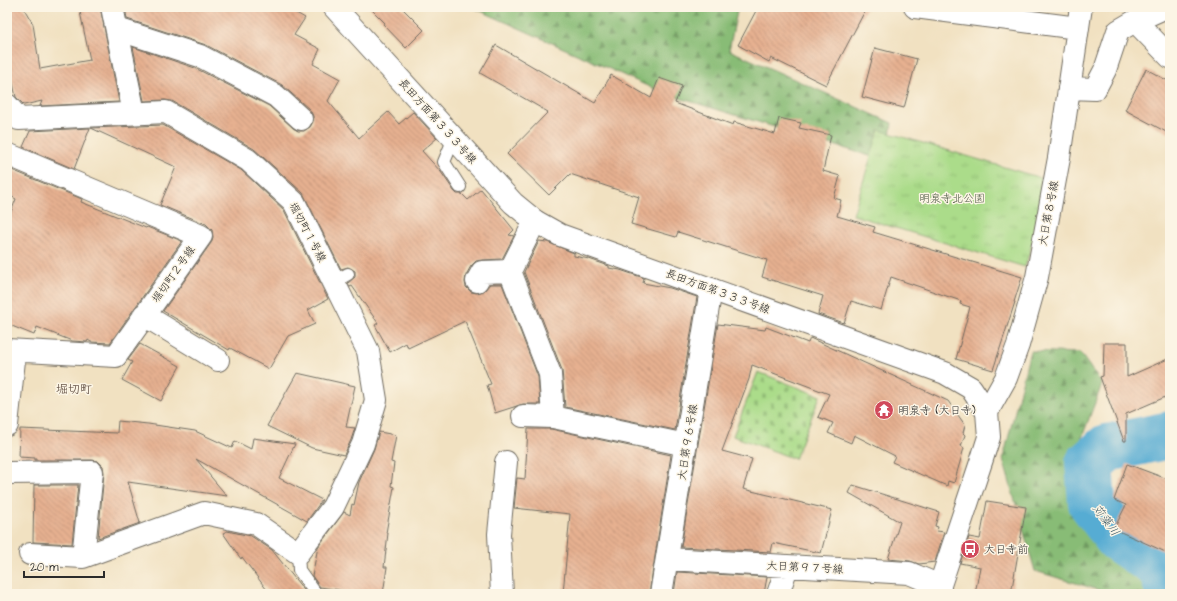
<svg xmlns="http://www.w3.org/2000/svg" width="1177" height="601" font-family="'Architects Daughter','Klee One',sans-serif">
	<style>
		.forest { fill: url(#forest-firs); stroke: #5a7450 }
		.cemetery { fill: url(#cemetery-stones); stroke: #6b845a }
		.park { fill: url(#park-tufts); stroke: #6b845a }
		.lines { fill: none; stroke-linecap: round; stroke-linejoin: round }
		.river { stroke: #57acd3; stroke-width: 48 }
		.building { fill: url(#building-back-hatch) }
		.lane-casing { stroke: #706b60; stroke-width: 14 }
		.street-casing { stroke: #706b60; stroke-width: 24 }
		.secondary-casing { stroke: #706b60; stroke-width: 24 }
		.lane { stroke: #fff; stroke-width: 12 }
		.street { stroke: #fff; stroke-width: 22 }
		.secondary { stroke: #fff; stroke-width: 22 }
		.labels { text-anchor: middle; stroke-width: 3; stroke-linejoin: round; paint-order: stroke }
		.street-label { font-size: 11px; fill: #2b2b2b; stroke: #fcf5e5 }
		.park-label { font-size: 11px; fill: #4b5743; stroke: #fcf5e5 }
		.poi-label { font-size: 11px; fill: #2b2b2b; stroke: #fcf5e5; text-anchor: start }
		.neighbourhood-label { font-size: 12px; font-weight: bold; fill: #6c5a4e; stroke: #fcf5e5 }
		.water-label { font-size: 12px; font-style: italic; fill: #3a5866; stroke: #fcf5e5 }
	</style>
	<defs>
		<pattern id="forest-firs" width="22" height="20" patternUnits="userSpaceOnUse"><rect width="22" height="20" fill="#88bc76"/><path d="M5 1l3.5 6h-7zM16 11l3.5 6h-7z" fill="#6f9961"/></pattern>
		<pattern id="cemetery-stones" width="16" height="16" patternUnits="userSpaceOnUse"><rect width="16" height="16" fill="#abdc8a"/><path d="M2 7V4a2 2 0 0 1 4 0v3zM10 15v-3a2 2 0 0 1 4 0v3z" fill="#93bd77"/></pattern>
		<pattern id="park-tufts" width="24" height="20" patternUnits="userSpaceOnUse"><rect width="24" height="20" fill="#abdc8a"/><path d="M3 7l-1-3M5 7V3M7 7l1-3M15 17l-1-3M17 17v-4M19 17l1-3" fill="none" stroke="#93bd77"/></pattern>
		<pattern id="building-back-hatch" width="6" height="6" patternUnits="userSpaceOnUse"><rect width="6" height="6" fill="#e6b090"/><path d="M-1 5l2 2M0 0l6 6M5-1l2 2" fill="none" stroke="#bb8f76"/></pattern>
	</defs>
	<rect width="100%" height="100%" fill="#fcf5e5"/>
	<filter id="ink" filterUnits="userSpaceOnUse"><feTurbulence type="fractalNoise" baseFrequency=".025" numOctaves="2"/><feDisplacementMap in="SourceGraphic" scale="8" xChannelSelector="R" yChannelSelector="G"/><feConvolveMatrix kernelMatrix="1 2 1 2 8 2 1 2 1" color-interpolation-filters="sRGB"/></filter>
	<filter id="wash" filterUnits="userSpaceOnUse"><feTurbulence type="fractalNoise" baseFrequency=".012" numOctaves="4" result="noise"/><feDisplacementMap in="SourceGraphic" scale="16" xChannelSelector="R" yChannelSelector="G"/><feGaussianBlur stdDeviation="0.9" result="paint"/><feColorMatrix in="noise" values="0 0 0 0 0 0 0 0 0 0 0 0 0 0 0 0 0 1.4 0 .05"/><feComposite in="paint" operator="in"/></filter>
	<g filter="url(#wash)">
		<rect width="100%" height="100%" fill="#f1e1c1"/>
		<!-- forest -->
		<path class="forest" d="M 472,7 L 738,7 L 729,50 L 892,123 L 886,161 L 663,93 Z
			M 1030,351 L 1080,353 L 1102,384 L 1075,456 L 1103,531 L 1170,576 L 1170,594 L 1113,594 L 1035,571 L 1003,459 Z"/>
		<!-- cemetery -->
		<path class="cemetery" d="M 758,372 L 820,396 L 795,459 L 733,436 Z"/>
		<!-- park -->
		<path class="park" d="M 879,130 L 1051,181 L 1025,267 L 853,215 Z"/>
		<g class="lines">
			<!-- river -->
			<path class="river" d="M 1170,594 L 1162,568 L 1118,538 L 1092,503 L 1089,464 L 1107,448 L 1170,435"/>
		</g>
		<g id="blocks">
			<!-- building -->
			<path class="building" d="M 7,7 L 23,7 L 33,24 L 40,69 L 90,60 L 79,7 L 100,7 L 119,102 L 40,106 L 42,101 L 24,105 L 16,97 L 7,57 Z
				M 125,7 L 286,7 L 305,18 L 294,35 L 320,49 L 313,64 L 340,79 L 328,101 L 359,138 L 388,112 L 399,124 L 413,112 L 437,138 L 422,151 L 441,172 L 454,191 L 457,194 L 462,194 L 468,200 L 481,189 L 514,230 L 509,235 L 514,236 L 502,259 L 482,260 L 476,261 L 471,266 L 466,275 L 465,282 L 466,287 L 471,292 L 477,293 L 484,291 L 490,284 L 502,284 L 538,377 L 540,404 L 523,404 L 495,413 L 487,385 L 491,384 L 465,321 L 408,348 L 406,343 L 390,352 L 375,325 L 378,323 L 352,286 L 350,287 L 348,283 L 355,277 L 355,271 L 348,267 L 341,269 L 303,193 L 254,149 L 172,101 L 165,100 L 144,101 L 133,47 L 195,68 L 269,106 L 293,128 L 298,131 L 304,131 L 310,127 L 313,122 L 313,116 L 310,110 L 282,85 L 206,45 L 127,19 Z
				M 369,7 L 401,7 L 424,30 L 406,48 L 383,24 L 385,23 Z
				M 758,7 L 867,7 L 826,85 L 771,58 L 769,62 L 738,45 Z
				M 496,45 L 595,103 L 611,75 L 651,98 L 659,78 L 682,86 L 675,103 L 733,125 L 734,122 L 775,134 L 779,118 L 801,123 L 799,128 L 831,135 L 823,171 L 840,176 L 834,198 L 841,200 L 837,216 L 875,227 L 873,232 L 1022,277 L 1014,302 L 1015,302 L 993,370 L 956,359 L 970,307 L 960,304 L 961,301 L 891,277 L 881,310 L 851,301 L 844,323 L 818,314 L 823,296 L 762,277 L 767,260 L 678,232 L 676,237 L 631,224 L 639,197 L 570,174 L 549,195 L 507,154 L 548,112 L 480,73 Z
				M 875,48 L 917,59 L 904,108 L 862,97 Z
				M 1146,69 L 1170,82 L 1170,134 L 1125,110 Z
				M 163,125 L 241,170 L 284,210 L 328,299 L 308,310 L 315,324 L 288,336 L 269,369 L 230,348 L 229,350 L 163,311 L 211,243 L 213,237 L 212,230 L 206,224 L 160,205 L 176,167 L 91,128 Z
				M 90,128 L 74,169 L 23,147 L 30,131 Z
				M 7,168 L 82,199 L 81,202 L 146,228 L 147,227 L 182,241 L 110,343 L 91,342 L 88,340 L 87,342 L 72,341 L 37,327 L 34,335 L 7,324 L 7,222 L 16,199 L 7,194 Z
				M 539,241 L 547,242 L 574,253 L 574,256 L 589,259 L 609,266 L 609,268 L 620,270 L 644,278 L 643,283 L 670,288 L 697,297 L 675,430 L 565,407 L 562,370 L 524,272 Z
				M 718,324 L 765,330 L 766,327 L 808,343 L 810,338 L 948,401 L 965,425 L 963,433 L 965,435 L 961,446 L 964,448 L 954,483 L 948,481 L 947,486 L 892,462 L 895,456 L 854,435 L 851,443 L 828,433 L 833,423 L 818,417 L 829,394 L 752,365 L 749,379 L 722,451 L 752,459 L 743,489 L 832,510 L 821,553 L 773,543 L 771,552 L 681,547 Z
				M 1104,343 L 1127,343 L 1127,377 L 1170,358 L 1170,395 L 1126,414 L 1126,441 L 1124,441 L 1100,377 L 1103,376 Z
				M 140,344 L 180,366 L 161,401 L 122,380 L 132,362 L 128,360 Z
				M 297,373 L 355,386 L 346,427 L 355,428 L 351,440 L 344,455 L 312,448 L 267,426 Z
				M 118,421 L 148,424 L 195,431 L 232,448 L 235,441 L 251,449 L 253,438 L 295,444 L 279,478 L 322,500 L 307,521 L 196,459 L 227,496 L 128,482 L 140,523 L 98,538 L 104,473 L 103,466 L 98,461 L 92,460 L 35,460 L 35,458 L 19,457 L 20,429 L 117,433 Z
				M 528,429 L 551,429 L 671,455 L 649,594 L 563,594 L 570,514 L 514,508 L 517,478 L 525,479 Z
				M 379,432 L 396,435 L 391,462 L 394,463 L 391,486 L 394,487 L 386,533 L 388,533 L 384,567 L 387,567 L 383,594 L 364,594 L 320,587 L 312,576 L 318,547 L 344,512 L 350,515 L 352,504 L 354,505 L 359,482 L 374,449 Z
				M 1127,464 L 1170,480 L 1170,554 L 1114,529 L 1126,505 L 1114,500 Z
				M 34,485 L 78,485 L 72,544 L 33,542 Z
				M 853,485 L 939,512 L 935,526 L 938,527 L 937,531 L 944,532 L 935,562 L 919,564 L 910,561 L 888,559 L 900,522 L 849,493 Z
				M 987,501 L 1026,507 L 1011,594 L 975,594 L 980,567 L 960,563 L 969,537 L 980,539 Z
				M 227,531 L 251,536 L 272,550 L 307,594 L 270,594 L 242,557 L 241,559 L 223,533 Z
				M 677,572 L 767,577 L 764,594 L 674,594 Z"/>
		</g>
	</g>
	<g filter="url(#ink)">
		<use href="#blocks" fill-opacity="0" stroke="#706b60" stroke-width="1"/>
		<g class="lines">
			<defs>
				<path id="lane" d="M 454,138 L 444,162 L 460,187
					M 334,282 L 348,274
					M 298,553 L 299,570 L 316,594"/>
				<path id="street" d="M 112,7 L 134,113
					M 915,7 L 1078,28
					M 1135,21 L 1170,57
					M 117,29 L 200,56 L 276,96 L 301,119
					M 1069,88 L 1095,89 L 1105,70 L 1118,31 L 1135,21 L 1166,7
					M 7,105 L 19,119 L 166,112 L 248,160 L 294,202 L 368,351 L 376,400 L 363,444 L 333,507 L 298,553 L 256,524 L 204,513 L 83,557 L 30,554
					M 7,154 L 201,236 L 116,356 L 7,350
					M 510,271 L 535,221
					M 477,281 L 482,272 L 510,271 L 550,374 L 553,417
					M 144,315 L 218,360
					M 987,412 L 1006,378 L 1018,345 L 1037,277 L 1059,158 L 1081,7
					M 523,416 L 553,417 L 686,445
					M 7,425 L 15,351
					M 7,473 L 92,472 L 83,557
					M 668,559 L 909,573 L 940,586
					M 502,594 L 499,534 L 506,462
					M 661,594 L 711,289
					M 778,594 L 787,567"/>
				<path id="secondary" d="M 334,7 L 513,203 L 535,221 L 560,235 L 945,373 L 971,388 L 987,412 L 989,437 L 982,459 L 937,594"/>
			</defs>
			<!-- lane casing -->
			<use href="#lane" class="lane-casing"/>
			<!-- street casing -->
			<use href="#street" class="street-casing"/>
			<!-- secondary casing -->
			<use href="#secondary" class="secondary-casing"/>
			<!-- lane -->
			<use href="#lane" class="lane"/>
			<!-- street -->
			<use href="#street" class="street"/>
			<!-- secondary -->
			<use href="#secondary" class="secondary"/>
		</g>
	</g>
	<!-- icons -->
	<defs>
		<symbol id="temple-disc" viewBox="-11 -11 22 22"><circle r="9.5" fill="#d1495b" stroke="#fcf5e5"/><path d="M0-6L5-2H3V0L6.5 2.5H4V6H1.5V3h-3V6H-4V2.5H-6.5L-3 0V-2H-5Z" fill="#fff"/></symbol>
		<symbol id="bus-disc" viewBox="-11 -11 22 22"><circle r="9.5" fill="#d1495b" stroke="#fcf5e5"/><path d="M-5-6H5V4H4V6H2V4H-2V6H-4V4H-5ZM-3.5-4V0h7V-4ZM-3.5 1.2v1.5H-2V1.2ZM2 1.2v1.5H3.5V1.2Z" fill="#fff"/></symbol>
	</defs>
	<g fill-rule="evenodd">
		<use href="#temple-disc" x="873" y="399" width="22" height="22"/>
		<use href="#bus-disc" x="959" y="538" width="22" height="22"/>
	</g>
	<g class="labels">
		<!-- street labels -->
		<g class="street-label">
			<text transform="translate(438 121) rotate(48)" y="4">長田方面第３３３号線</text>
			<text transform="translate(1048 213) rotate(-79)" y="4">大日第８号線</text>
			<text transform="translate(308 232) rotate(62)" y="4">堀切町１号線</text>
			<text transform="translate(173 274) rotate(-55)" y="4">堀切町２号線</text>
			<text transform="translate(718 291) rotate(20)" y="4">長田方面第３３３号線</text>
			<text transform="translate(687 442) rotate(-81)" y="4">大日第９６号線</text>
			<text transform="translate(805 567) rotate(3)" y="4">大日第９７号線</text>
		</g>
		<!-- park labels -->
		<g class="park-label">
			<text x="952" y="202">明泉寺北公園</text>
		</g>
		<!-- poi labels -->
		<g class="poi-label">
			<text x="898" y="414">明泉寺 (大日寺)</text>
			<text x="984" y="553">大日寺前</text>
		</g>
		<!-- neighbourhood labels -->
		<g class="neighbourhood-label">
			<text x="74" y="393">堀切町</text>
		</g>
		<!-- water labels -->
		<g class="water-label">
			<text transform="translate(1106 520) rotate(53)" y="4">苅藻川</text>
		</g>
	</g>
	<!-- margin -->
	<rect width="1177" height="601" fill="none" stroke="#fcf5e5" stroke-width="24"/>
	<!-- scale -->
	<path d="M24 571v6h80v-6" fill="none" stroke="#2b2b2b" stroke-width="2"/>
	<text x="30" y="571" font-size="12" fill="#2b2b2b" stroke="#fcf5e5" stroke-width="3" paint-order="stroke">20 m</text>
</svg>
